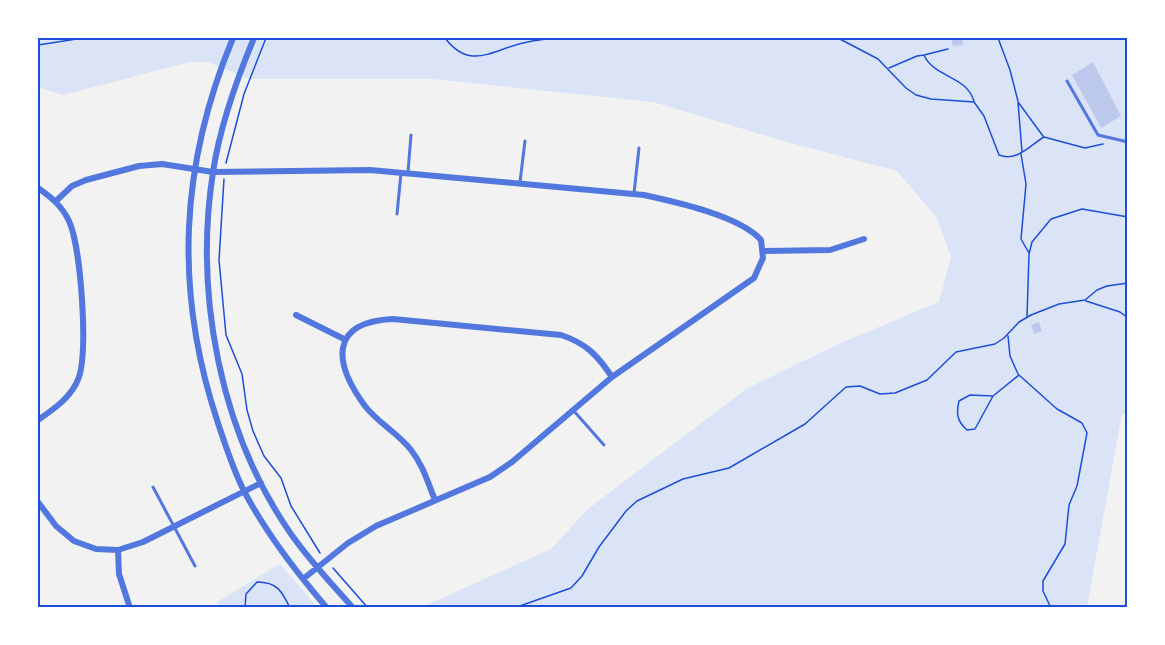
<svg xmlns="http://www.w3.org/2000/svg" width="1165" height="645" font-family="'Playfair Display',serif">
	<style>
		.green { fill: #dbe4f7 }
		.building { fill: #bdc9ec }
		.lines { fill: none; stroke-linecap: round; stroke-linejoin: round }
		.path { stroke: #1d4ed8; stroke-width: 1.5 }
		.service { stroke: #5277de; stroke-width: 3 }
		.minor { stroke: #5277de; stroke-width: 6 }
		.neatline { fill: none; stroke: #1d4ed8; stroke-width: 2 }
	</style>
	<rect width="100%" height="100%" fill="#f2f2f2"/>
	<!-- green -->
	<path class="green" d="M 38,38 L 1127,38 L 1127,414 L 1122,414 L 1087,607 L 422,607 L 551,549 L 588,509 L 746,389 L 838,344 L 939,302 L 951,257 L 937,218 L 897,171 L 787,142 L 653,102 L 432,79 L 249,79 L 208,62 L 190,62 L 63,95 L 38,87 Z
		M 280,564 L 317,607 L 219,607 L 217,602 Z"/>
	<!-- building -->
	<path class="building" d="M 951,38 L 962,38 L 963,45 L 953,46 Z
		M 1093,62 L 1121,116 L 1101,128 L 1072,75 Z
		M 1039,322 L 1042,331 L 1034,334 L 1031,325 Z"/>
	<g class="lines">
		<!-- path -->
		<path class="path" d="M 445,38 C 470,71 492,50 523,43 C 536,40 552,38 566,38
			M 593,38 L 615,38
			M 838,38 L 878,59 L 906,88 L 916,95 L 931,99 L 974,102 L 984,116 L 999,155 C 1017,162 1029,146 1044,137 L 1085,148 L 1103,144
			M 998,38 L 1010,70 L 1018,101
			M 38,45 L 83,38
			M 924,55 L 948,49
			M 889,68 L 917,56 L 924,55 C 934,78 966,75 974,101
			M 1022,152 L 1018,102 L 1043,136
			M 1021,154 L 1026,184 L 1021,239 L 1029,253
			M 226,163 L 244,94 L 266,38
			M 224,179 L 219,260 L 226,335 L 242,374 L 247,410 L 253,431 L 264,456 L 281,478 L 291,506 L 320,553
			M 1086,301 L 1120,312 L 1128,318
			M 1027,317 L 1029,254 L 1032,242 L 1051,219 L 1082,209 L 1128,217
			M 1008,336 L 1010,356 L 1018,374
			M 993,396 L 970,395 L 959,401 C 956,414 957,421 967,430 L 975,429 L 993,396 L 1019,375 L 1057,409 L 1082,423 L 1087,433 L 1077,486 L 1069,505 L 1065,544 L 1043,581 L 1043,591 L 1051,608
			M 333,568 L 368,608
			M 245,608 L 246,594 L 257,582 C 277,582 282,591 290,608
			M 514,608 L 571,588 L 582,576 L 599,547 L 626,511 L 637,501 L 683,479 L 729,468 L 805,424 L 846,387 L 860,386 L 880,394 L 895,393 L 927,380 L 956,352 L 995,344 L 1004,338 L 1019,322 L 1031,315 L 1059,304 L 1085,300 L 1097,290 L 1107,286 L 1128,283"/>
		<!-- service -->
		<path class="service" d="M 1067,81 L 1098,135 L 1128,142
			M 408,172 L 411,135
			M 520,182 L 525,141
			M 634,193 L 639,148
			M 397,214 L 401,173
			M 573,410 L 604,445
			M 153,487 L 195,566"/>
		<!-- minor -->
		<path class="minor" d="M 233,38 C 180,165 174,289 217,420 C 225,444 233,470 245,493 C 267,534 296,572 327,608
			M 254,38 C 236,81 220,126 213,172 C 194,294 220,432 291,534 C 309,560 332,584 353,608
			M 38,188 C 51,197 62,206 69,221 C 81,247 88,349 79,377 C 72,397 54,409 38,420
			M 56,201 L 72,186 L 86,180 L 139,166 L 162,164 L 213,172 L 370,170 L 644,195 C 676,202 740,216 761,240 L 763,258 L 754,278 L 612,377 L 512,462 L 490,477 L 376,526 L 348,543 L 303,579
			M 764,251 L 830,250 L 864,239
			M 296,315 L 344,339
			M 435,500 C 428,483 423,465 411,450 C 398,433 378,423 365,406 C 334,364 328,322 393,319 L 561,335 C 586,343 598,356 612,377
			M 38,502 L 56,526 L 74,541 L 96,549 L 118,550 L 143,542 L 261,483
			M 118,550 L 119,574 L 130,608"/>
	</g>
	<!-- border -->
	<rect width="1165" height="645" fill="none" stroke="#ffffff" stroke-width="78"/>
	<rect x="39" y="39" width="1087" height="567" class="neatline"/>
</svg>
